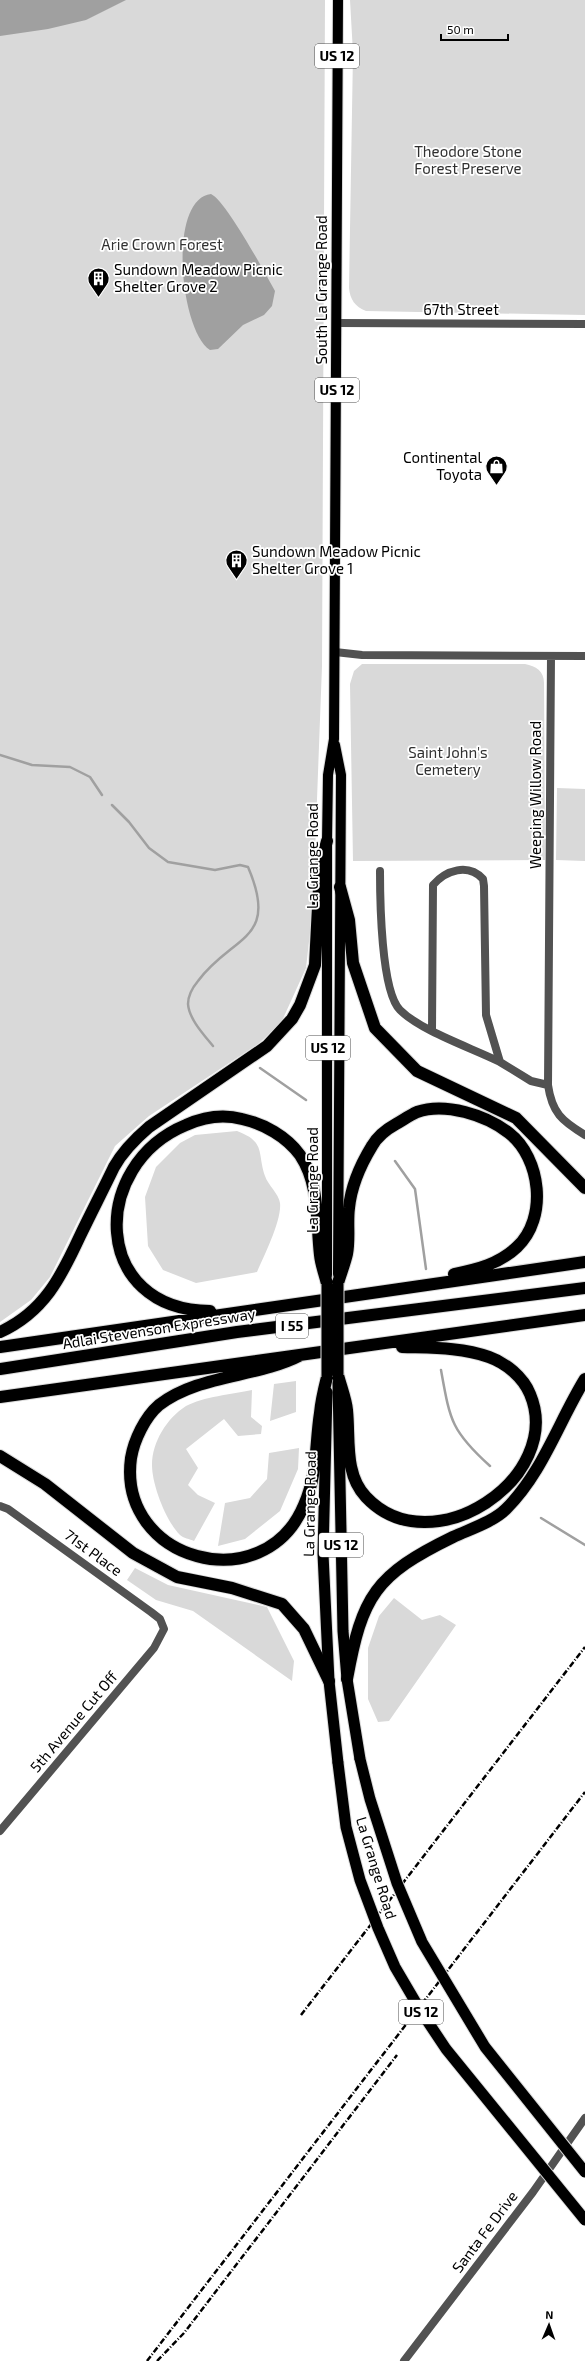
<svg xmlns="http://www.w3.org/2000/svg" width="585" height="2361" font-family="'Exo 2',sans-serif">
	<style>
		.green { fill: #d9d9d9 }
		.water { fill: #a0a0a0 }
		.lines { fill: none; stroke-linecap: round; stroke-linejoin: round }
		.stream { stroke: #a0a0a0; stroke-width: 2.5 }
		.primary-casing { stroke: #dbdbdb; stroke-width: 12 }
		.trunk-casing { stroke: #dbdbdb; stroke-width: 13 }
		.motorway-casing { stroke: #dbdbdb; stroke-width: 14 }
		.minor { stroke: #525252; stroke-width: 8 }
		.tertiary { stroke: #525252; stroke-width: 8 }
		.primary { stroke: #000; stroke-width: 10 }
		.trunk { stroke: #000; stroke-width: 11 }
		.motorway { stroke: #000; stroke-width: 12 }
		.rail { stroke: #000; stroke-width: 2.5; stroke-dasharray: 6 2 1 2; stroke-linecap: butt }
		.trunk-bridge-casing { stroke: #dbdbdb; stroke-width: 13; stroke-linecap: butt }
		.trunk-bridge { stroke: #000; stroke-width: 11 }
		.labels { text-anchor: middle; stroke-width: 3.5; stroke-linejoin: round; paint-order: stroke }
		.shield { fill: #fff; stroke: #4c4c4c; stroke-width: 1 }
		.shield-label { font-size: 14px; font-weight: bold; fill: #000 }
		.park-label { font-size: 15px; fill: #303030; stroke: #fff }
		.poi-label { font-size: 15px; fill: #000; stroke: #fff; text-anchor: start }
		.street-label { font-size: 15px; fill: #000; stroke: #fff }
	</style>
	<rect width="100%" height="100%" fill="#fff"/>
	<!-- green -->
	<path class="green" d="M 0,0 L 325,0 L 322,666 L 313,906 L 306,968 L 281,1023 L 258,1044 L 149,1116 L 115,1146 L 50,1277 L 31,1300 L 0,1322 Z
		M 350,0 L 585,0 L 585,315 L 366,311 C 355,307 350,299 349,288 L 353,53 Z
		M 362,664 L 525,664 C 536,666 544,671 544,683 L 545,860 L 353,861 L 350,684 L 354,671 Z
		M 557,788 L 585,789 L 585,861 L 556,860 Z
		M 237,1131 C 266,1142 257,1152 265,1176 C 268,1185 279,1194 280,1203 C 282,1220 264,1256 257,1272 L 196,1283 L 163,1270 L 148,1246 L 145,1197 L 156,1167 L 180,1143 L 195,1135 Z
		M 296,1381 L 296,1412 L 270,1421 L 274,1384 Z
		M 252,1390 L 251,1417 L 262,1426 L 261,1434 L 238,1436 L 224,1419 L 186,1449 L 198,1468 L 188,1485 L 198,1495 L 215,1503 L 194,1541 C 190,1539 183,1538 180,1535 C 166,1521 152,1485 152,1465 C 152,1442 167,1418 186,1406 C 203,1397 232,1394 252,1390 Z
		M 299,1448 L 298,1469 L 280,1511 L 245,1539 L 218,1546 L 225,1503 L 250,1498 L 267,1479 L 269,1453 Z
		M 135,1568 L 168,1585 L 267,1607 L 294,1661 L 292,1681 L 193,1611 L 156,1600 L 127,1580 Z
		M 394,1598 L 422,1620 L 440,1615 L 456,1625 L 389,1721 L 378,1722 L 368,1699 L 368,1648 L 379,1616 Z"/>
	<!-- water -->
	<path class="water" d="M 0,0 L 126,0 L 86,20 L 48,29 L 0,36 Z
		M 211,194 C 226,201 265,273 275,291 L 272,306 L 264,315 L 243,325 L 218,349 L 210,350 C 180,331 167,199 211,194 Z"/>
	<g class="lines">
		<!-- stream -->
		<path class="stream" d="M 0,755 L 32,765 L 70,767 L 90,777 L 102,795
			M 112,805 L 129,822 L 149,848 L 168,862 L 215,870 L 240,865 L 248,867 C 280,941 232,935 198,981 C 193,987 188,996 188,1004 C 189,1019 204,1035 213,1046
			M 260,1068 L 306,1100
			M 395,1161 L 415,1189 L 426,1269
			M 441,1370 C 450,1420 451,1431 490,1466
			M 541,1518 L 585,1545"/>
		<defs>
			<path id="primary" d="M 335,745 L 341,775 L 338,1274
				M 327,1275 L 327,841 L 328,775 L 334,739 L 338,0"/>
			<path id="trunk" d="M 338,1383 L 343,1631 L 347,1679 L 360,1759
				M 327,1392 L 323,1554 L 329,1681 L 338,1763"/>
			<path id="motorway" d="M 340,887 L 349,920 L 353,963 L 375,1028 L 417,1071 L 516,1118 L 585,1188
				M 338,1283 C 341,1273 345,1263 347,1254 C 350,1239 347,1223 349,1208 C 351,1187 361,1164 372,1146 C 377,1137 387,1129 396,1124 C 403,1120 410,1115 417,1112 C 445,1102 486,1115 509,1133 C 541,1158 548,1218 517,1247 C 499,1264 478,1269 454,1274
				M 210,1311 C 91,1310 89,1165 186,1125 C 204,1117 223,1114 242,1119 C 264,1124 286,1136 300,1155 C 320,1185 316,1221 320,1255 C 321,1265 325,1275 327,1284
				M 0,1332 C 44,1312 61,1277 80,1236 C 91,1213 103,1190 114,1167 C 123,1151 135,1139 149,1127 L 267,1046 L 292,1019 L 300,1005 L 315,965 L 320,867 L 327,841
				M 0,1347 L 585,1262
				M 301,1355 C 257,1378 199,1374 159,1405 C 145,1417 134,1440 131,1458 C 117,1561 264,1601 304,1505 C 318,1473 315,1445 320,1413 C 321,1401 324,1389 327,1377
				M 0,1369 L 237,1332 L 585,1288
				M 338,1375 C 341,1387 346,1399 347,1410 C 350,1439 344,1474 366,1497 C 432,1567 565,1477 530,1394 C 523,1377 506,1363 489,1357 C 461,1347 431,1348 402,1347
				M 0,1397 L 585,1315
				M 0,1456 L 45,1484 L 133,1553 L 177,1577 L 232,1588 L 282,1604 L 304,1629 L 329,1681
				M 347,1679 C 362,1596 375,1575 453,1537 C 470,1529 493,1522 506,1509 C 543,1472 558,1423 585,1379"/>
		</defs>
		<!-- primary casing -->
		<use href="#primary" class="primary-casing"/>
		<!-- trunk casing -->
		<use href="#trunk" class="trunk-casing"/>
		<!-- motorway casing -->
		<use href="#motorway" class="motorway-casing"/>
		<!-- minor -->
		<path class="minor" d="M 337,323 L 585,324
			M 335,652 L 362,655 L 585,656
			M 551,656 L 548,1085 C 552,1113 562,1121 585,1135
			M 380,871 C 380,899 381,991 400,1010 C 421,1031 472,1048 500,1062
			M 432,1031 L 433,885 C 446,870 468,863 483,879 L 484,886 L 486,1015 L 500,1062 L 531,1081 L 548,1085
			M 0,1506 L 8,1509 L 151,1612 L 160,1619 L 164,1629 L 154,1648 L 0,1831"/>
		<!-- tertiary -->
		<path class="tertiary" d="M 404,2361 L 533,2192 L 585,2118"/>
		<!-- primary -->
		<use href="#primary" class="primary"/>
		<!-- trunk -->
		<use href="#trunk" class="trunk"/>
		<!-- motorway -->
		<use href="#motorway" class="motorway"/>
		<!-- rail -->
		<path class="rail" d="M 301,2015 L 585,1647
			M 147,2361 L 585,1792
			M 157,2361 L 184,2333 L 397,2055"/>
		<defs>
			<path id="trunk-bridge" d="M 338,1375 L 338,1283
				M 327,1377 L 327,1284
				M 360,1759 L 370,1799 L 397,1883 L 422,1942 L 485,2047 L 585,2172
				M 338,1763 L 346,1827 L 360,1880 L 378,1928 L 395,1967 L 422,2013 L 446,2049 L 585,2220"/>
		</defs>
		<!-- trunk-bridge casing -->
		<use href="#trunk-bridge" class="trunk-bridge-casing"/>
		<!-- trunk-bridge -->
		<use href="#trunk-bridge" class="trunk-bridge"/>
	</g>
	<!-- icons -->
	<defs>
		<symbol id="building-pin" viewBox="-11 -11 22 30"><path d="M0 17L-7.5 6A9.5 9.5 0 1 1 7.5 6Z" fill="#000" stroke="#fff"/><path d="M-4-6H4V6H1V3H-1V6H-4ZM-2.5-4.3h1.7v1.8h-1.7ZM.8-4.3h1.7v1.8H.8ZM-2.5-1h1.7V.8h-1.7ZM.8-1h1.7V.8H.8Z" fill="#fff"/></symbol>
		<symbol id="shop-pin" viewBox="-11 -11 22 30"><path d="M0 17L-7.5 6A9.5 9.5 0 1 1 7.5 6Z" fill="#000" stroke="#fff"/><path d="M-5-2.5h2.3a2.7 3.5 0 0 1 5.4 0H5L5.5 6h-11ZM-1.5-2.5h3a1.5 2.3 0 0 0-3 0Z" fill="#fff"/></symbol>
	</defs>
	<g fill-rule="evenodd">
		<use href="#building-pin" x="86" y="266" width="25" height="34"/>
		<use href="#shop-pin" x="484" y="454" width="25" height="34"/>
		<use href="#building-pin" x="224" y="548" width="25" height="34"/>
	</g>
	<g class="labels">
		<!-- shield labels -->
		<g class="shield">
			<rect x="315" y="44" width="44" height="24" rx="3"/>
			<rect x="315" y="378" width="44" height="24" rx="3"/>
			<rect x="306" y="1036" width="44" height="24" rx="3"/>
			<rect x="276" y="1314" width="32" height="24" rx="3"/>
			<rect x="319" y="1533" width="44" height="24" rx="3"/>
			<rect x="399" y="2000" width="44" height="24" rx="3"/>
		</g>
		<g class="shield-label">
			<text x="337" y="61">US 12</text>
			<text x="337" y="395">US 12</text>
			<text x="328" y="1053">US 12</text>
			<text x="292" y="1331">I 55</text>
			<text x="341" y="1550">US 12</text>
			<text x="421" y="2017">US 12</text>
		</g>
		<!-- park labels -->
		<g class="park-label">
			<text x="468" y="157">Theodore Stone<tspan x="468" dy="17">Forest Preserve</tspan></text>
			<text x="162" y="250">Arie Crown Forest</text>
			<text x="448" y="758">Saint John's<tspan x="448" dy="17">Cemetery</tspan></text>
		</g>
		<!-- poi labels -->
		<g class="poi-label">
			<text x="114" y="275">Sundown Meadow Picnic<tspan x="114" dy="17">Shelter Grove 2</tspan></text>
			<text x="482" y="463" text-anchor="end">Continental<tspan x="482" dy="17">Toyota</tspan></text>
			<text x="252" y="557">Sundown Meadow Picnic<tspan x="252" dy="17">Shelter Grove 1</tspan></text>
		</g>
		<!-- street labels -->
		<g class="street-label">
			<text transform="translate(322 290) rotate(-90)" y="5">South La Grange Road</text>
			<text x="461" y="315">67th Street</text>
			<text transform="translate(536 795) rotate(-90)" y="5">Weeping Willow Road</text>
			<text transform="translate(313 856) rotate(-90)" y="5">La Grange Road</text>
			<text transform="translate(313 1180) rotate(-90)" y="5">La Grange Road</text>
			<text transform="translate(159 1329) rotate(-9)" y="5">Adlai Stevenson Expressway</text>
			<text transform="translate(310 1504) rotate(-89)" y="5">La Grange Road</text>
			<text transform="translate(93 1553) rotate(36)" y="5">71st Place</text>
			<text transform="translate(74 1722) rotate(-50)" y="5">5th Avenue Cut Off</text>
			<text transform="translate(376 1868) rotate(73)" y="5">La Grange Road</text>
			<text transform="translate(485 2232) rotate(-53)" y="5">Santa Fe Drive</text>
		</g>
	</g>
	<!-- north arrow -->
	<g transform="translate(549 2325) rotate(2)" stroke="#ffffff" stroke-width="3" paint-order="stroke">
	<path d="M0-3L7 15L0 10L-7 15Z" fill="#000000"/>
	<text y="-6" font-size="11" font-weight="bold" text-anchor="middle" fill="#000000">N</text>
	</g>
	<!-- scale -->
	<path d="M441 34v6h67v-6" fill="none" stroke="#000000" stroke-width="2"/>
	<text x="447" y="34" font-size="12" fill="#000000" stroke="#ffffff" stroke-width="3" paint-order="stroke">50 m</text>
</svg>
